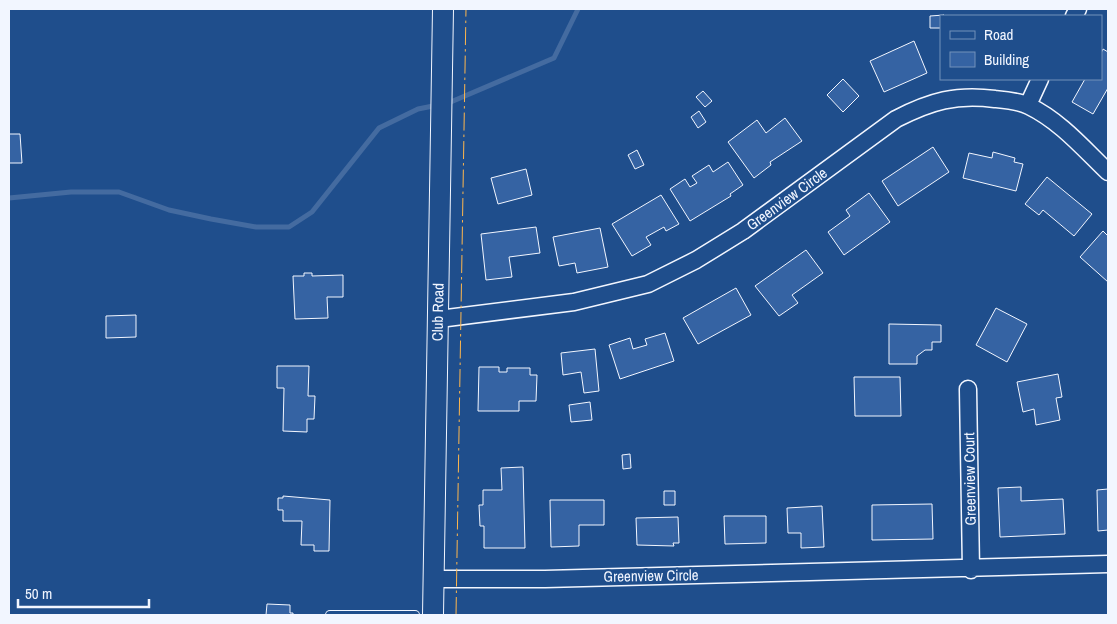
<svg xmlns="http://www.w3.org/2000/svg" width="1117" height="624" font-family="'Archivo Narrow',sans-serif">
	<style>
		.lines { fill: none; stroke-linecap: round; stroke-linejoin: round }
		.stream { stroke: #446ba0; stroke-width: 5 }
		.building { fill: #3563a3; stroke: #f2f6ff }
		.service-casing { stroke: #f2f6ff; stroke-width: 10 }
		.minor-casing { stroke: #f2f6ff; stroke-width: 19 }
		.tertiary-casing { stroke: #f2f6ff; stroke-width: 22 }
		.service { stroke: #1f4e8c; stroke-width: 8 }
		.minor { stroke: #1f4e8c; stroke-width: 16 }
		.tertiary { stroke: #1f4e8c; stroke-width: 20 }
		.power { stroke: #ffb74d; stroke-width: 1; stroke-dasharray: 18 4 2.5 4; stroke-linecap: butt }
		.labels { text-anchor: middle; stroke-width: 4; stroke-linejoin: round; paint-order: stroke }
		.street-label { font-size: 15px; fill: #f2f6ff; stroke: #1f4e8c }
	</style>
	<rect width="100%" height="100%" fill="#1f4e8c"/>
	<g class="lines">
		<!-- stream -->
		<path class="stream" d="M 446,104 L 554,58 L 578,9
			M 9,198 L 71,192 L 119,192 L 169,210 L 211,219 L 256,227 L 289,227 L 312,212 L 379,128 L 418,109 L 438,105"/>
	</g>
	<!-- building -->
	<path class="building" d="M 944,15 L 941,16 L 941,28 L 930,28 L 930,16 Z
		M 914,41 L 927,73 L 884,92 L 870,61 Z
		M 1103,49 L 1108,52 L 1108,88 L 1093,114 L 1072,102 L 1085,79 L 1101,79 L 1101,53 Z
		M 843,79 L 859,96 L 843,112 L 827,95 Z
		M 703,91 L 712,101 L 705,107 L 696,97 Z
		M 699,111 L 706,122 L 698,128 L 691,117 Z
		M 785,118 L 802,141 L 770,162 L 771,165 L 754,178 L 728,142 L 757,120 L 766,133 Z
		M 9,134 L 20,134 L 22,163 L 9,163 Z
		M 933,147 L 949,172 L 898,206 L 882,181 Z
		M 637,150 L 644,165 L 635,169 L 628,155 Z
		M 993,152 L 1015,158 L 1014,162 L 1023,164 L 1016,191 L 963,178 L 969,153 L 992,158 Z
		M 728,162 L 743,185 L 730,194 L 731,196 L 690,221 L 670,189 L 685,179 L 690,187 L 697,183 L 692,176 L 709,165 L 713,172 Z
		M 526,169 L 532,195 L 498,204 L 491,178 Z
		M 1047,177 L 1092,214 L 1074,236 L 1043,210 L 1039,215 L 1025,204 Z
		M 869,193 L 890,222 L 844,255 L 828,232 L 850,216 L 846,210 Z
		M 661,195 L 679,224 L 666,231 L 664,227 L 646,237 L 651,245 L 632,256 L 612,224 Z
		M 536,227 L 540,253 L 509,257 L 512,277 L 486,280 L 481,234 Z
		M 600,228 L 608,267 L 577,273 L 575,263 L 559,266 L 553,237 Z
		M 1103,231 L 1108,236 L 1108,282 L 1080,257 Z
		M 806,250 L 823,273 L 792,295 L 798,303 L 779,316 L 755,286 Z
		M 304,273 L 312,273 L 312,276 L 343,275 L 343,297 L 327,297 L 328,318 L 295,319 L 293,276 L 304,276 Z
		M 736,288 L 751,315 L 698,344 L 683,318 Z
		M 996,308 L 1027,324 L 1007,362 L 976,345 Z
		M 136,315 L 136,337 L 106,338 L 106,316 Z
		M 889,324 L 941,325 L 941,342 L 932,342 L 932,350 L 925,350 L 917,356 L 917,364 L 889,364 Z
		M 665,333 L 674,361 L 620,379 L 609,345 L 630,338 L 633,349 L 647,345 L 645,339 Z
		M 595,349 L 599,391 L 584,393 L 581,372 L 563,375 L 561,353 Z
		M 277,366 L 309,366 L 308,396 L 315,396 L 314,419 L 307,419 L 307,432 L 283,431 L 284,388 L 277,388 Z
		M 479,367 L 499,367 L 499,372 L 507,372 L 507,368 L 530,368 L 530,375 L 537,375 L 536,401 L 519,401 L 519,411 L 478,411 Z
		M 1058,374 L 1062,397 L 1056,398 L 1060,420 L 1036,425 L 1034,409 L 1023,412 L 1017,382 Z
		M 854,377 L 900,377 L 901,416 L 855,416 Z
		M 590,402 L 592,420 L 571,422 L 569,405 Z
		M 630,454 L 631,468 L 623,469 L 622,455 Z
		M 523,467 L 525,548 L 484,548 L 484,526 L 480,526 L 479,505 L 483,505 L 483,490 L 502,490 L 501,468 Z
		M 1021,487 L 1021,501 L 1063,499 L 1065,534 L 1000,537 L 998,488 Z
		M 1108,489 L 1108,530 L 1098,531 L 1097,490 Z
		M 664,491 L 675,491 L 675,505 L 664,505 Z
		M 283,496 L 330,500 L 329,551 L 314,551 L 314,545 L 301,545 L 302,521 L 283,521 L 283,510 L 278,510 L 278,498 L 283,498 Z
		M 550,500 L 604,500 L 604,525 L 579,525 L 579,546 L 551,547 Z
		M 932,504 L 933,539 L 872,540 L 872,505 Z
		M 822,506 L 824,547 L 801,548 L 801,533 L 788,533 L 787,508 Z
		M 724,516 L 766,516 L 766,543 L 725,544 Z
		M 678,517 L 679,543 L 673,543 L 674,546 L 637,545 L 636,518 Z
		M 267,604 L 290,605 L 290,613 L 293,613 L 293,615 L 266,615 Z"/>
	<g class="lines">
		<defs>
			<path id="service" d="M 330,615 L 415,615"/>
			<path id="minor" d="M 1074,16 L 1078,9
				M 1028,105 L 1040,79
				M 439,319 L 574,302 L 648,284 L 696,260 L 743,231 L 896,119 C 931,101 956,94 995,99 C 1006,100 1019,101 1029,106 C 1060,121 1083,148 1108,172
				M 968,389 L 971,570
				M 434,579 L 545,579 L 1108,564"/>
			<path id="tertiary" d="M 433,615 L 443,9"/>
		</defs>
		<!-- service casing -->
		<use href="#service" class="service-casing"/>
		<!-- minor casing -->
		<use href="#minor" class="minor-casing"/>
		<!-- tertiary casing -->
		<use href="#tertiary" class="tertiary-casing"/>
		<!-- service -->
		<use href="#service" class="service"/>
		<!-- minor -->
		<use href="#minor" class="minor"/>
		<!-- tertiary -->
		<use href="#tertiary" class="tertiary"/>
		<!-- power -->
		<path class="power" d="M 456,615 L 466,9"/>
	</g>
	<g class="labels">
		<!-- street labels -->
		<g class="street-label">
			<text transform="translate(787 199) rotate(-36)" y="5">Greenview Circle</text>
			<text transform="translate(438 312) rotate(-89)" y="5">Club Road</text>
			<text transform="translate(970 479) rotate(-91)" y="5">Greenview Court</text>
			<text transform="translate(651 576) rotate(-1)" y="5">Greenview Circle</text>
		</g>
	</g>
	<!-- border -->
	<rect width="1117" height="624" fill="none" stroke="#f2f6ff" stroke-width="20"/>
	<!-- legend -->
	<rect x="940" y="15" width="162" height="65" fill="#1f4e8c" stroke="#7391ba"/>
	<rect x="950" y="31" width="25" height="8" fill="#1f4e8c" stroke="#7391ba"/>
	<text x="984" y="40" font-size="15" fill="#f2f6ff">Road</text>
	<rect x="950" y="52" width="25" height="15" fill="#3563a3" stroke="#7391ba"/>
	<text x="984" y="65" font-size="15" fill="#f2f6ff">Building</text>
	<!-- scale -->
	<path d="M18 599v8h131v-8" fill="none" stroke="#f2f6ff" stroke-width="2.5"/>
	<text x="25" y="599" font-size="15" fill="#f2f6ff" stroke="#1f4e8c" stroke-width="4" paint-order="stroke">50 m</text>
</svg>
